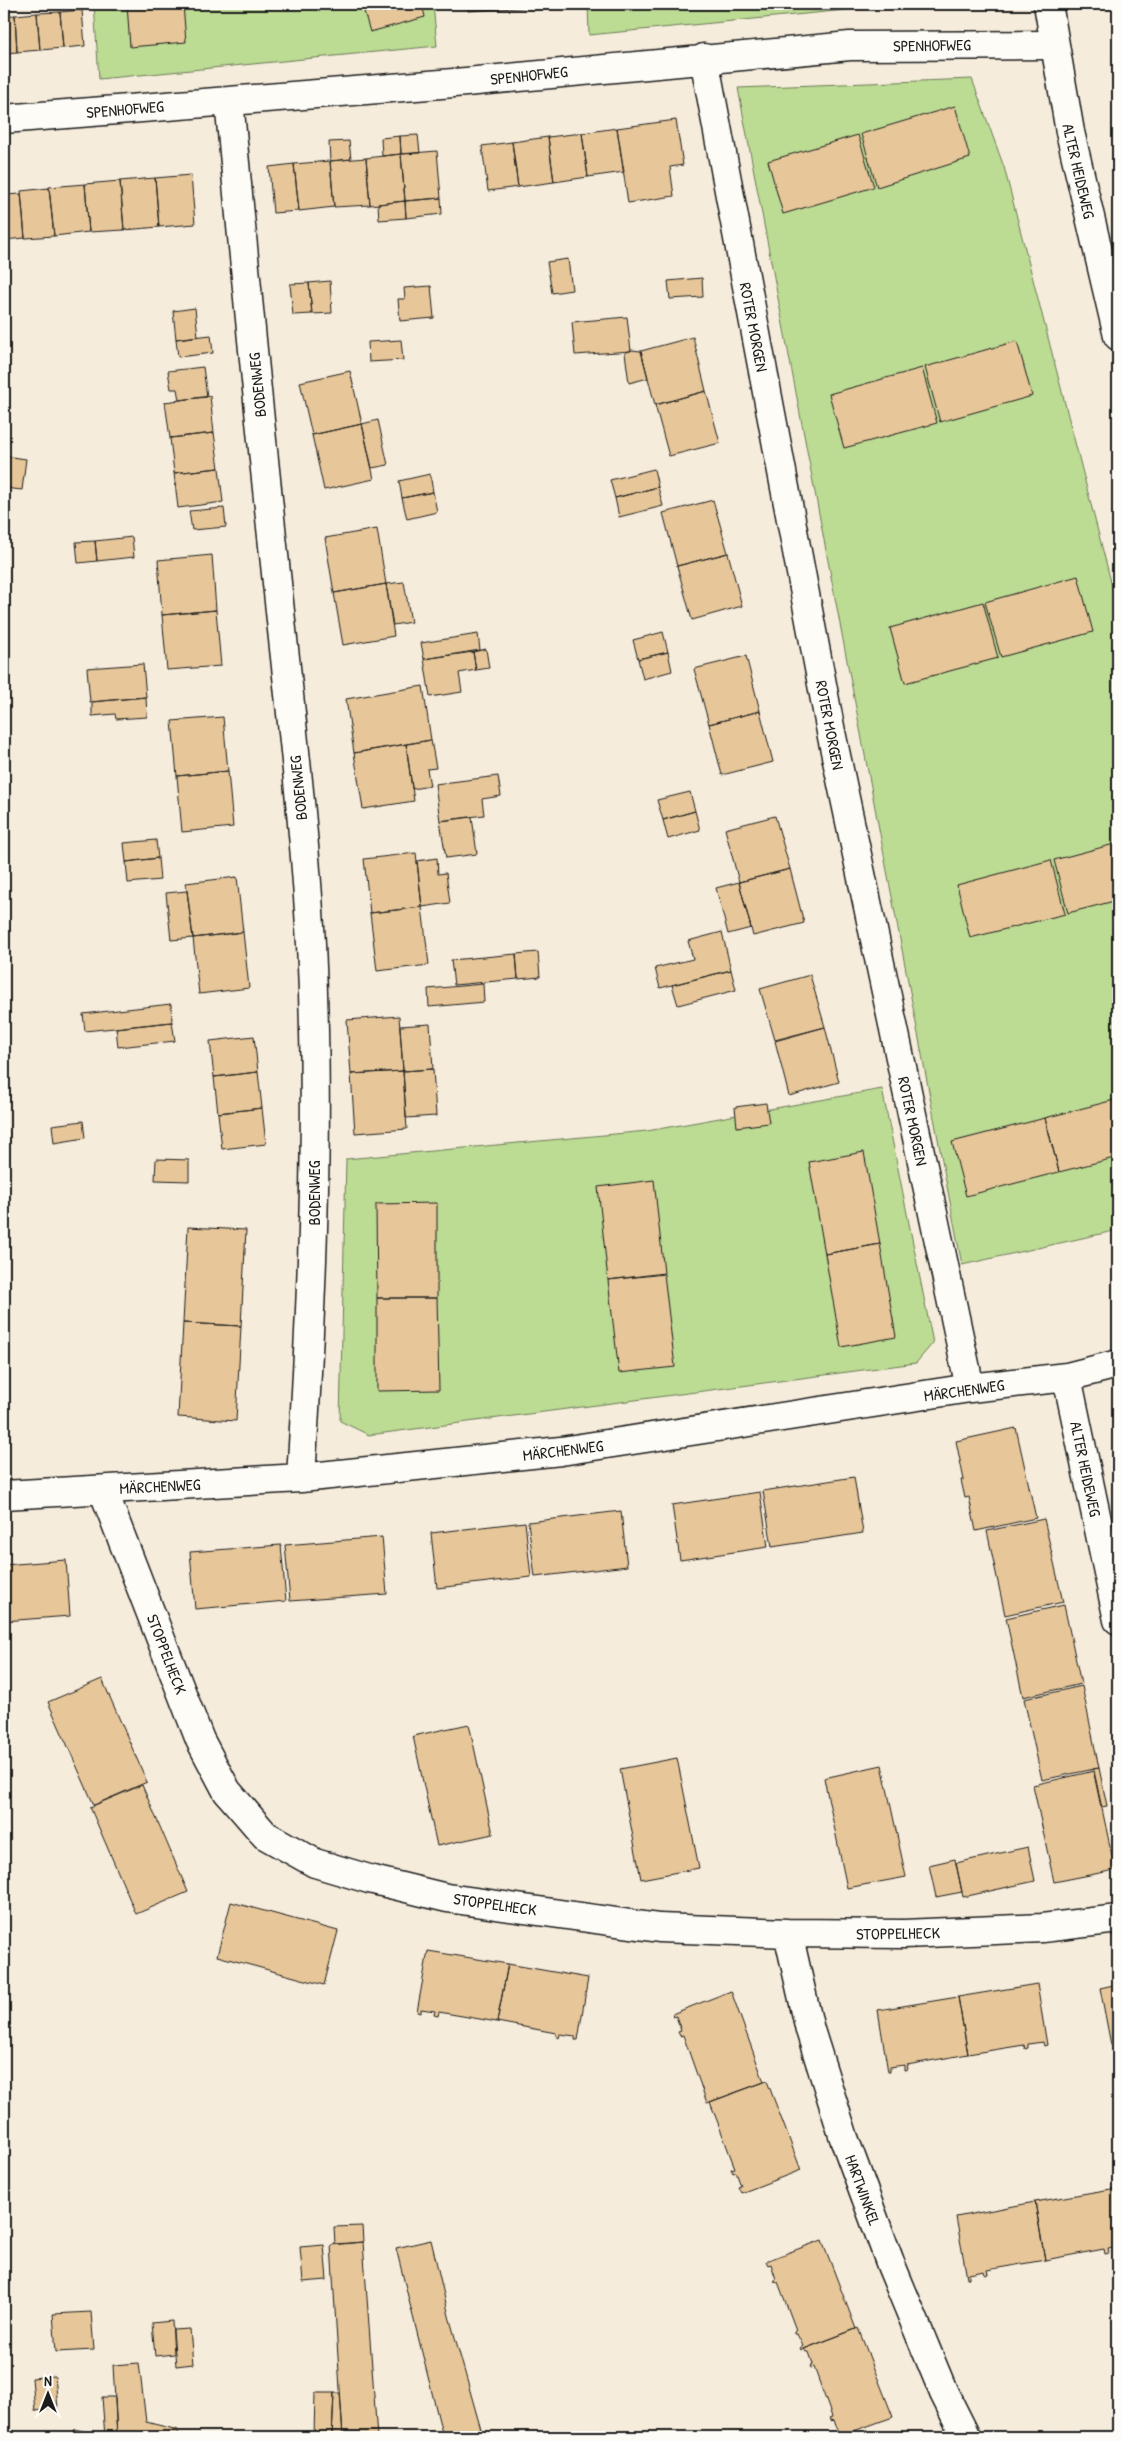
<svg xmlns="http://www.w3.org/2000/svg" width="1122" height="2441" font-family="'Patrick Hand',sans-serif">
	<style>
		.green { fill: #bcdb93; stroke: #6c7c58 }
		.building { fill: #e7c799; stroke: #1c1c1c }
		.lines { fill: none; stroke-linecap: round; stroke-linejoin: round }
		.street-casing { stroke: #1c1c1c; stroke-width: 31 }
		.secondary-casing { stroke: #1c1c1c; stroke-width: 31 }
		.street { stroke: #fdfcf7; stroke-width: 28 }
		.secondary { stroke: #fdfcf7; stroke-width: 28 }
		.labels { text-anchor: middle; stroke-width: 4.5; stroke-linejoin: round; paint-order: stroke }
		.street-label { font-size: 16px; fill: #1c1c1c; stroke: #fdfcf7 }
	</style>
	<rect width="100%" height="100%" fill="#f6ecdb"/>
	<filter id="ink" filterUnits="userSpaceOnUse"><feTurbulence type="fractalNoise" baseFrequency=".02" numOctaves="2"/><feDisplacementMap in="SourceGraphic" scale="10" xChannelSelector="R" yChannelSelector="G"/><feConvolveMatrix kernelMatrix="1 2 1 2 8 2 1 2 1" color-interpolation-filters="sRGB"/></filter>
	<g filter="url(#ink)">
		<!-- green -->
		<path class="green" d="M 94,4 L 433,4 L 437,46 L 99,79 Z
			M 588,4 L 908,4 L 589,35 Z
			M 972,79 L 1004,167 L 1118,609 L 1118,1230 L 962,1265 L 738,88 Z
			M 882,1089 L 933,1343 L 916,1363 L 369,1435 L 340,1421 L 346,1159 L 647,1131 Z"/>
		<!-- building -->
		<path class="building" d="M 127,4 L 183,4 L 186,42 L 130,47 Z
			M 362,4 L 422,4 L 425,17 L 370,32 Z
			M 468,4 L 577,4 L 468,11 Z
			M 646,4 L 686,4 L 686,6 Z
			M 82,10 L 85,46 L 63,48 L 60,12 Z
			M 60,12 L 63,48 L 40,50 L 37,13 Z
			M 37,13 L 40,50 L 17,52 L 15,15 Z
			M 15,15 L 17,52 L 4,53 L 4,16 Z
			M 955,106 L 970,158 L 877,187 L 861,134 Z
			M 676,120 L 683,165 L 670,167 L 674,196 L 628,203 L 617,128 Z
			M 617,128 L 624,172 L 588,177 L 582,133 Z
			M 582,133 L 588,177 L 554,182 L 548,137 Z
			M 418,135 L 420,153 L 401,154 L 400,136 Z
			M 858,135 L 874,187 L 783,214 L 768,161 Z
			M 400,136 L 401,154 L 382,156 L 381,138 Z
			M 548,137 L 554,182 L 518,187 L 512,142 Z
			M 349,141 L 351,159 L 330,161 L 329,142 Z
			M 512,142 L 518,187 L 488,191 L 482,146 Z
			M 437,151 L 441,198 L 405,201 L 401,154 Z
			M 401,154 L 405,201 L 370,205 L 366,158 Z
			M 366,158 L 370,205 L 334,207 L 330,161 Z
			M 330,161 L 334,207 L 299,211 L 294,164 Z
			M 294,164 L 299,211 L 273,213 L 269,167 Z
			M 191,175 L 195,224 L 159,227 L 155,178 Z
			M 155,178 L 159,227 L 124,230 L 120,181 Z
			M 120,181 L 124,230 L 89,232 L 85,184 Z
			M 85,184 L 89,232 L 54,236 L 49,187 Z
			M 49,188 L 54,236 L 25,238 L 21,191 Z
			M 21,194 L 25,238 L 4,240 L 4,195 Z
			M 441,198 L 442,214 L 406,218 L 405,201 Z
			M 405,201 L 406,218 L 379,220 L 378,204 Z
			M 568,259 L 572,290 L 552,293 L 547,262 Z
			M 702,278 L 703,297 L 670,299 L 668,281 Z
			M 330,281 L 332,313 L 312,314 L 309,283 Z
			M 309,283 L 312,314 L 293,315 L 290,284 Z
			M 431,286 L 434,318 L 400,321 L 398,299 L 405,299 L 404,288 Z
			M 195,308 L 198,336 L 176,339 L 173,311 Z
			M 627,317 L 631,351 L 575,355 L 572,322 Z
			M 211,335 L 213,353 L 178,357 L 176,339 Z
			M 693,337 L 706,391 L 655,405 L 641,351 Z
			M 401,340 L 403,360 L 369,362 L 368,342 Z
			M 1017,341 L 1032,396 L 940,422 L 925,367 Z
			M 631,350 L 641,351 L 648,378 L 629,383 L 625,353 Z
			M 203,367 L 207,397 L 179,400 L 177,389 L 171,389 L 168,371 Z
			M 922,368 L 937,423 L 844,448 L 829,394 Z
			M 350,371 L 362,424 L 312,435 L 300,382 Z
			M 706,391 L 720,443 L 669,456 L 655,405 Z
			M 210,396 L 214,433 L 170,438 L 165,402 Z
			M 378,420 L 388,465 L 372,468 L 362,424 Z
			M 362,424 L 374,479 L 324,490 L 312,435 Z
			M 214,433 L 219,468 L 174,473 L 170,438 Z
			M 5,456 L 26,459 L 22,490 L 4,488 Z
			M 219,468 L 223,502 L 178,508 L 174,473 Z
			M 654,469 L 658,487 L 615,498 L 610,480 Z
			M 430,474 L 433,492 L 402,498 L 399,481 Z
			M 658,487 L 663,506 L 619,517 L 615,498 Z
			M 433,492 L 437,512 L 407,519 L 402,498 Z
			M 713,500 L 728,553 L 677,566 L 663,513 Z
			M 224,508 L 226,527 L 192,530 L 189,511 Z
			M 377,529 L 386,584 L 334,593 L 325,538 Z
			M 132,537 L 134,557 L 97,561 L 95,541 Z
			M 95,541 L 97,561 L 78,563 L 76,542 Z
			M 728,553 L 742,606 L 692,620 L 677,566 Z
			M 212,555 L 216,610 L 162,615 L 158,560 Z
			M 1078,576 L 1093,632 L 1001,657 L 985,602 Z
			M 404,582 L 411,622 L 393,625 L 386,584 Z
			M 386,584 L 394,636 L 343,645 L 334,593 Z
			M 983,602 L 998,658 L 905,683 L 890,628 Z
			M 216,610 L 221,666 L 167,670 L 162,615 Z
			M 663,632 L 668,652 L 638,659 L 633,640 Z
			M 478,634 L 480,650 L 424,659 L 421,643 Z
			M 486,649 L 489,668 L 476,670 L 473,652 Z
			M 473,652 L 476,670 L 459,673 L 462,692 L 430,697 L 424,659 Z
			M 668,652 L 672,671 L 643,679 L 638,659 Z
			M 746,656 L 760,711 L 709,724 L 694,669 Z
			M 143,664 L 146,697 L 90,702 L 87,668 Z
			M 423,686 L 431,740 L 354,753 L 346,699 Z
			M 146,697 L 147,717 L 116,719 L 115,714 L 92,716 L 92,702 Z
			M 760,711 L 773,762 L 722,775 L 709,724 Z
			M 223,717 L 228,771 L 177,776 L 172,721 Z
			M 431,740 L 436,768 L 427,769 L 430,786 L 412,789 L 406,744 Z
			M 406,744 L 414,801 L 363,809 L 354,753 Z
			M 228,771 L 233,827 L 182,832 L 177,776 Z
			M 498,776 L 501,796 L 482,799 L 484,815 L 440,821 L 435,784 Z
			M 690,792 L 695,811 L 663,820 L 657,800 Z
			M 695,811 L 700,830 L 668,839 L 663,820 Z
			M 775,816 L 790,869 L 739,882 L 725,829 Z
			M 472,817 L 477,854 L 446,858 L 440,821 Z
			M 156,840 L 158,858 L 126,862 L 124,843 Z
			M 1118,843 L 1118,900 L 1068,913 L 1054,860 Z
			M 416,853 L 422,907 L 370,913 L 364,859 Z
			M 158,858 L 160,880 L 128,883 L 126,862 Z
			M 437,858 L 438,874 L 446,873 L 450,903 L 422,907 L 417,861 Z
			M 1051,860 L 1065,914 L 970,938 L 957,885 Z
			M 790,869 L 804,923 L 753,936 L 739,882 Z
			M 237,877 L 243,932 L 193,938 L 186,883 Z
			M 739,882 L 751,928 L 728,934 L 716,888 Z
			M 187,891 L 193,938 L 171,940 L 166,893 Z
			M 422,907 L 429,965 L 377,971 L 370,913 Z
			M 243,932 L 249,988 L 199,994 L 193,938 Z
			M 722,932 L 731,970 L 660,988 L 655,968 L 693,959 L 688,941 Z
			M 538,952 L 540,977 L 518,979 L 516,954 Z
			M 516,954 L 518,979 L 454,985 L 451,960 Z
			M 731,970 L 736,990 L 678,1005 L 672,985 Z
			M 810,975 L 825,1027 L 775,1040 L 760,989 Z
			M 483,984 L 484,1002 L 429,1007 L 428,989 Z
			M 171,1004 L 172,1022 L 85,1031 L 83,1014 Z
			M 399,1016 L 403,1071 L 351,1074 L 347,1020 Z
			M 172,1022 L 175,1041 L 118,1047 L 116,1028 Z
			M 430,1024 L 433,1069 L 403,1071 L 400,1026 Z
			M 825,1027 L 839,1082 L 789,1096 L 775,1041 Z
			M 254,1036 L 258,1072 L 214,1077 L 210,1041 Z
			M 433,1069 L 436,1116 L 406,1118 L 403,1071 Z
			M 403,1071 L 407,1129 L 355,1133 L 351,1074 Z
			M 258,1072 L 262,1108 L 218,1113 L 214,1077 Z
			M 1118,1099 L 1118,1157 L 1059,1172 L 1045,1118 Z
			M 766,1103 L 769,1123 L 737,1127 L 735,1107 Z
			M 262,1108 L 266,1144 L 222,1149 L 218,1113 Z
			M 1045,1118 L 1059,1172 L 966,1196 L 952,1142 Z
			M 83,1121 L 85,1138 L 54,1143 L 52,1125 Z
			M 864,1152 L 880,1244 L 825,1254 L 809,1162 Z
			M 156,1159 L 189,1160 L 189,1181 L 155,1180 Z
			M 654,1180 L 664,1273 L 608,1280 L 598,1187 Z
			M 437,1203 L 437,1298 L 377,1298 L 376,1204 Z
			M 188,1227 L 246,1230 L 241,1326 L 183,1323 Z
			M 880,1244 L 896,1337 L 841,1347 L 825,1254 Z
			M 664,1274 L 675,1367 L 619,1373 L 608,1280 Z
			M 377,1298 L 437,1298 L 439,1390 L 377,1391 Z
			M 183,1323 L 241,1326 L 236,1421 L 178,1417 Z
			M 1016,1428 L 1036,1518 L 976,1531 L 969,1497 L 965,1498 L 961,1480 L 964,1480 L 956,1441 Z
			M 854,1477 L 863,1533 L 772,1547 L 763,1491 Z
			M 760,1492 L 768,1547 L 680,1560 L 672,1505 Z
			M 621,1511 L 627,1566 L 535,1577 L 528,1522 Z
			M 1044,1519 L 1063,1602 L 1005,1615 L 987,1531 Z
			M 525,1522 L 531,1577 L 437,1588 L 431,1533 Z
			M 382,1537 L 387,1594 L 290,1601 L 285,1545 Z
			M 281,1545 L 286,1601 L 195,1609 L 190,1552 Z
			M 66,1560 L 70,1616 L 4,1621 L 4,1565 Z
			M 1064,1605 L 1081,1684 L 1023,1697 L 1006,1618 Z
			M 102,1679 L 147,1782 L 94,1805 L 48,1702 Z
			M 1082,1686 L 1099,1768 L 1042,1780 L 1024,1699 Z
			M 469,1724 L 493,1834 L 437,1846 L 413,1736 Z
			M 677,1758 L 699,1868 L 641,1879 L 620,1769 Z
			M 882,1765 L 906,1877 L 847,1888 L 824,1778 Z
			M 1099,1768 L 1107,1806 L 1101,1807 L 1093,1769 Z
			M 1094,1771 L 1115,1870 L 1054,1882 L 1033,1785 Z
			M 142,1785 L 188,1892 L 136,1914 L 90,1807 Z
			M 1028,1847 L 1035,1881 L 963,1897 L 956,1863 Z
			M 955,1859 L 962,1892 L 936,1897 L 929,1865 Z
			M 231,1902 L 338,1931 L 324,1985 L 217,1956 Z
			M 428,1951 L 508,1964 L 497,2022 L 439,2012 L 438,2016 L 434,2015 L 435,2011 L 421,2009 L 421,2013 L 417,2012 Z
			M 508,1964 L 588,1978 L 578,2040 L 575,2040 L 575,2036 L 560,2034 L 559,2038 L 556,2036 L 556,2033 L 497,2022 Z
			M 1037,1984 L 1047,2045 L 1044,2046 L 1043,2042 L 1028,2044 L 1028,2048 L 1025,2049 L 1024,2045 L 968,2054 L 958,1997 Z
			M 1118,1984 L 1118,2044 L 1111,2045 L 1100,1988 Z
			M 731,1991 L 764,2082 L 707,2103 L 683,2035 L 680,2036 L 678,2032 L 681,2031 L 676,2016 L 673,2017 L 672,2014 Z
			M 958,1997 L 968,2054 L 907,2065 L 908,2069 L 904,2070 L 904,2065 L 890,2067 L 890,2072 L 888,2072 L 878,2010 Z
			M 767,2081 L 801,2170 L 741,2193 L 738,2187 L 741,2186 L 736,2172 L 733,2173 L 731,2169 L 735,2168 L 710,2102 Z
			M 1117,2188 L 1118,2247 L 1108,2249 L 1109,2253 L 1105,2254 L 1104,2249 L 1045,2260 L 1035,2202 Z
			M 1035,2202 L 1045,2260 L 987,2270 L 988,2274 L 985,2275 L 984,2271 L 969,2274 L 969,2278 L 967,2278 L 956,2217 Z
			M 362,2226 L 363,2242 L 335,2244 L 334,2227 Z
			M 431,2240 L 449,2316 L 483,2437 L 443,2437 L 396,2248 Z
			M 822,2240 L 856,2329 L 801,2350 L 800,2348 L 803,2346 L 797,2334 L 794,2334 L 794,2332 L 796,2330 L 778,2282 L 774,2281 L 776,2279 L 771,2264 L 768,2265 L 766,2261 Z
			M 363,2242 L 377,2437 L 343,2437 L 331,2245 Z
			M 324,2245 L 327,2280 L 303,2282 L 300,2247 Z
			M 91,2312 L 94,2350 L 56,2352 L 53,2314 Z
			M 172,2321 L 174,2354 L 155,2356 L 152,2323 Z
			M 858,2328 L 893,2417 L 837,2437 L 839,2435 L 834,2420 L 831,2421 L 829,2418 L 832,2417 L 814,2367 L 811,2368 L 810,2366 L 813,2364 L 809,2352 L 806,2352 L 804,2349 Z
			M 190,2329 L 193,2364 L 176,2366 L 173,2330 Z
			M 139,2363 L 146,2422 L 178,2430 L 176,2437 L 117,2437 L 113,2365 Z
			M 55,2376 L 58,2408 L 35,2411 L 32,2378 Z
			M 315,2393 L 334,2393 L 332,2437 L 314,2437 Z
			M 334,2393 L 340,2393 L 343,2437 L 332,2437 Z
			M 102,2397 L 115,2397 L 117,2437 L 105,2437 Z
			M 74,2429 L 98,2434 L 97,2437 L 72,2436 Z
			M 58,2433 L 72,2436 L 77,2437 L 57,2437 Z"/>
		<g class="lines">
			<defs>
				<path id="street" d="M 704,58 L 831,732 L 970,1388
					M 229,101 C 244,255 258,410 275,564 C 288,690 304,817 311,944 C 320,1122 312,1300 301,1478
					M 4,119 L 466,82 L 850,46 L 1054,45
					M 1067,1377 L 1118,1620
					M 103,1490 L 200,1740 L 227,1791 L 265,1835 L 315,1863 L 369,1879 L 447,1898 L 659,1928 L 788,1933 L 904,1934 L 1042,1928 L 1118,1919
					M 4,1495 L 301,1478 L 561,1451 L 970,1388 L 1067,1377 L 1118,1364
					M 788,1933 L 810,2030 L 844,2138 L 891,2265 L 944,2393 L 966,2437"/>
				<path id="secondary" d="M 1048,4 L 1070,132 L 1118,336"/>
			</defs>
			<!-- street casing -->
			<use href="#street" class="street-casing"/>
			<!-- secondary casing -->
			<use href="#secondary" class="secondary-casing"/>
			<!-- street -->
			<use href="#street" class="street"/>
			<!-- secondary -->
			<use href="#secondary" class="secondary"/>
		</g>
	</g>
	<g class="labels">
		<!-- street labels -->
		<g class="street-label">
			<text transform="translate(932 45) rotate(-1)" y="6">SPENHOFWEG</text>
			<text transform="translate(529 75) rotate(-6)" y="6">SPENHOFWEG</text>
			<text transform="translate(125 109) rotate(-5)" y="6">SPENHOFWEG</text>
			<text transform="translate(1079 171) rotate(77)" y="6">ALTER HEIDEWEG</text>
			<text transform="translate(754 327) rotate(79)" y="6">ROTER MORGEN</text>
			<text transform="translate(257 385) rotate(-96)" y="6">BODENWEG</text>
			<text transform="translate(830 725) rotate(79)" y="6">ROTER MORGEN</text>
			<text transform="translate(298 788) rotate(-96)" y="6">BODENWEG</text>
			<text transform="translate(913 1121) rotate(78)" y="6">ROTER MORGEN</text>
			<text transform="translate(314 1193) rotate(-90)" y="6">BODENWEG</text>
			<text transform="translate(964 1390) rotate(-8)" y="6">MÄRCHENWEG</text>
			<text transform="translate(563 1450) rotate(-7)" y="6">MÄRCHENWEG</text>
			<text transform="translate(1086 1469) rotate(78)" y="6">ALTER HEIDEWEG</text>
			<text transform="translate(160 1486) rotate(-3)" y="6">MÄRCHENWEG</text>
			<text transform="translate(167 1654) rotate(69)" y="6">STOPPELHECK</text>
			<text transform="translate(495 1904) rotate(8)" y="6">STOPPELHECK</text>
			<text transform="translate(898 1933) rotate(-1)" y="6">STOPPELHECK</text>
			<text transform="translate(863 2190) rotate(70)" y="6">HARTWINKEL</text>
		</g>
	</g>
	<!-- margin -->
	<rect width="1122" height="2441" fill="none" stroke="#fdfcf7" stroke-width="20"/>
	<rect x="10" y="10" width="1102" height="2421" fill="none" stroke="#1c1c1c" stroke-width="2" filter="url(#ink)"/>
	<!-- north arrow -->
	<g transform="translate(48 2394)" stroke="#fdfcf7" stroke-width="4" paint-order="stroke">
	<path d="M0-4L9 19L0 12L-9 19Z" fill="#1c1c1c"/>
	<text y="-8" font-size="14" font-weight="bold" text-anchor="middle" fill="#1c1c1c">N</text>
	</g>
</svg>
